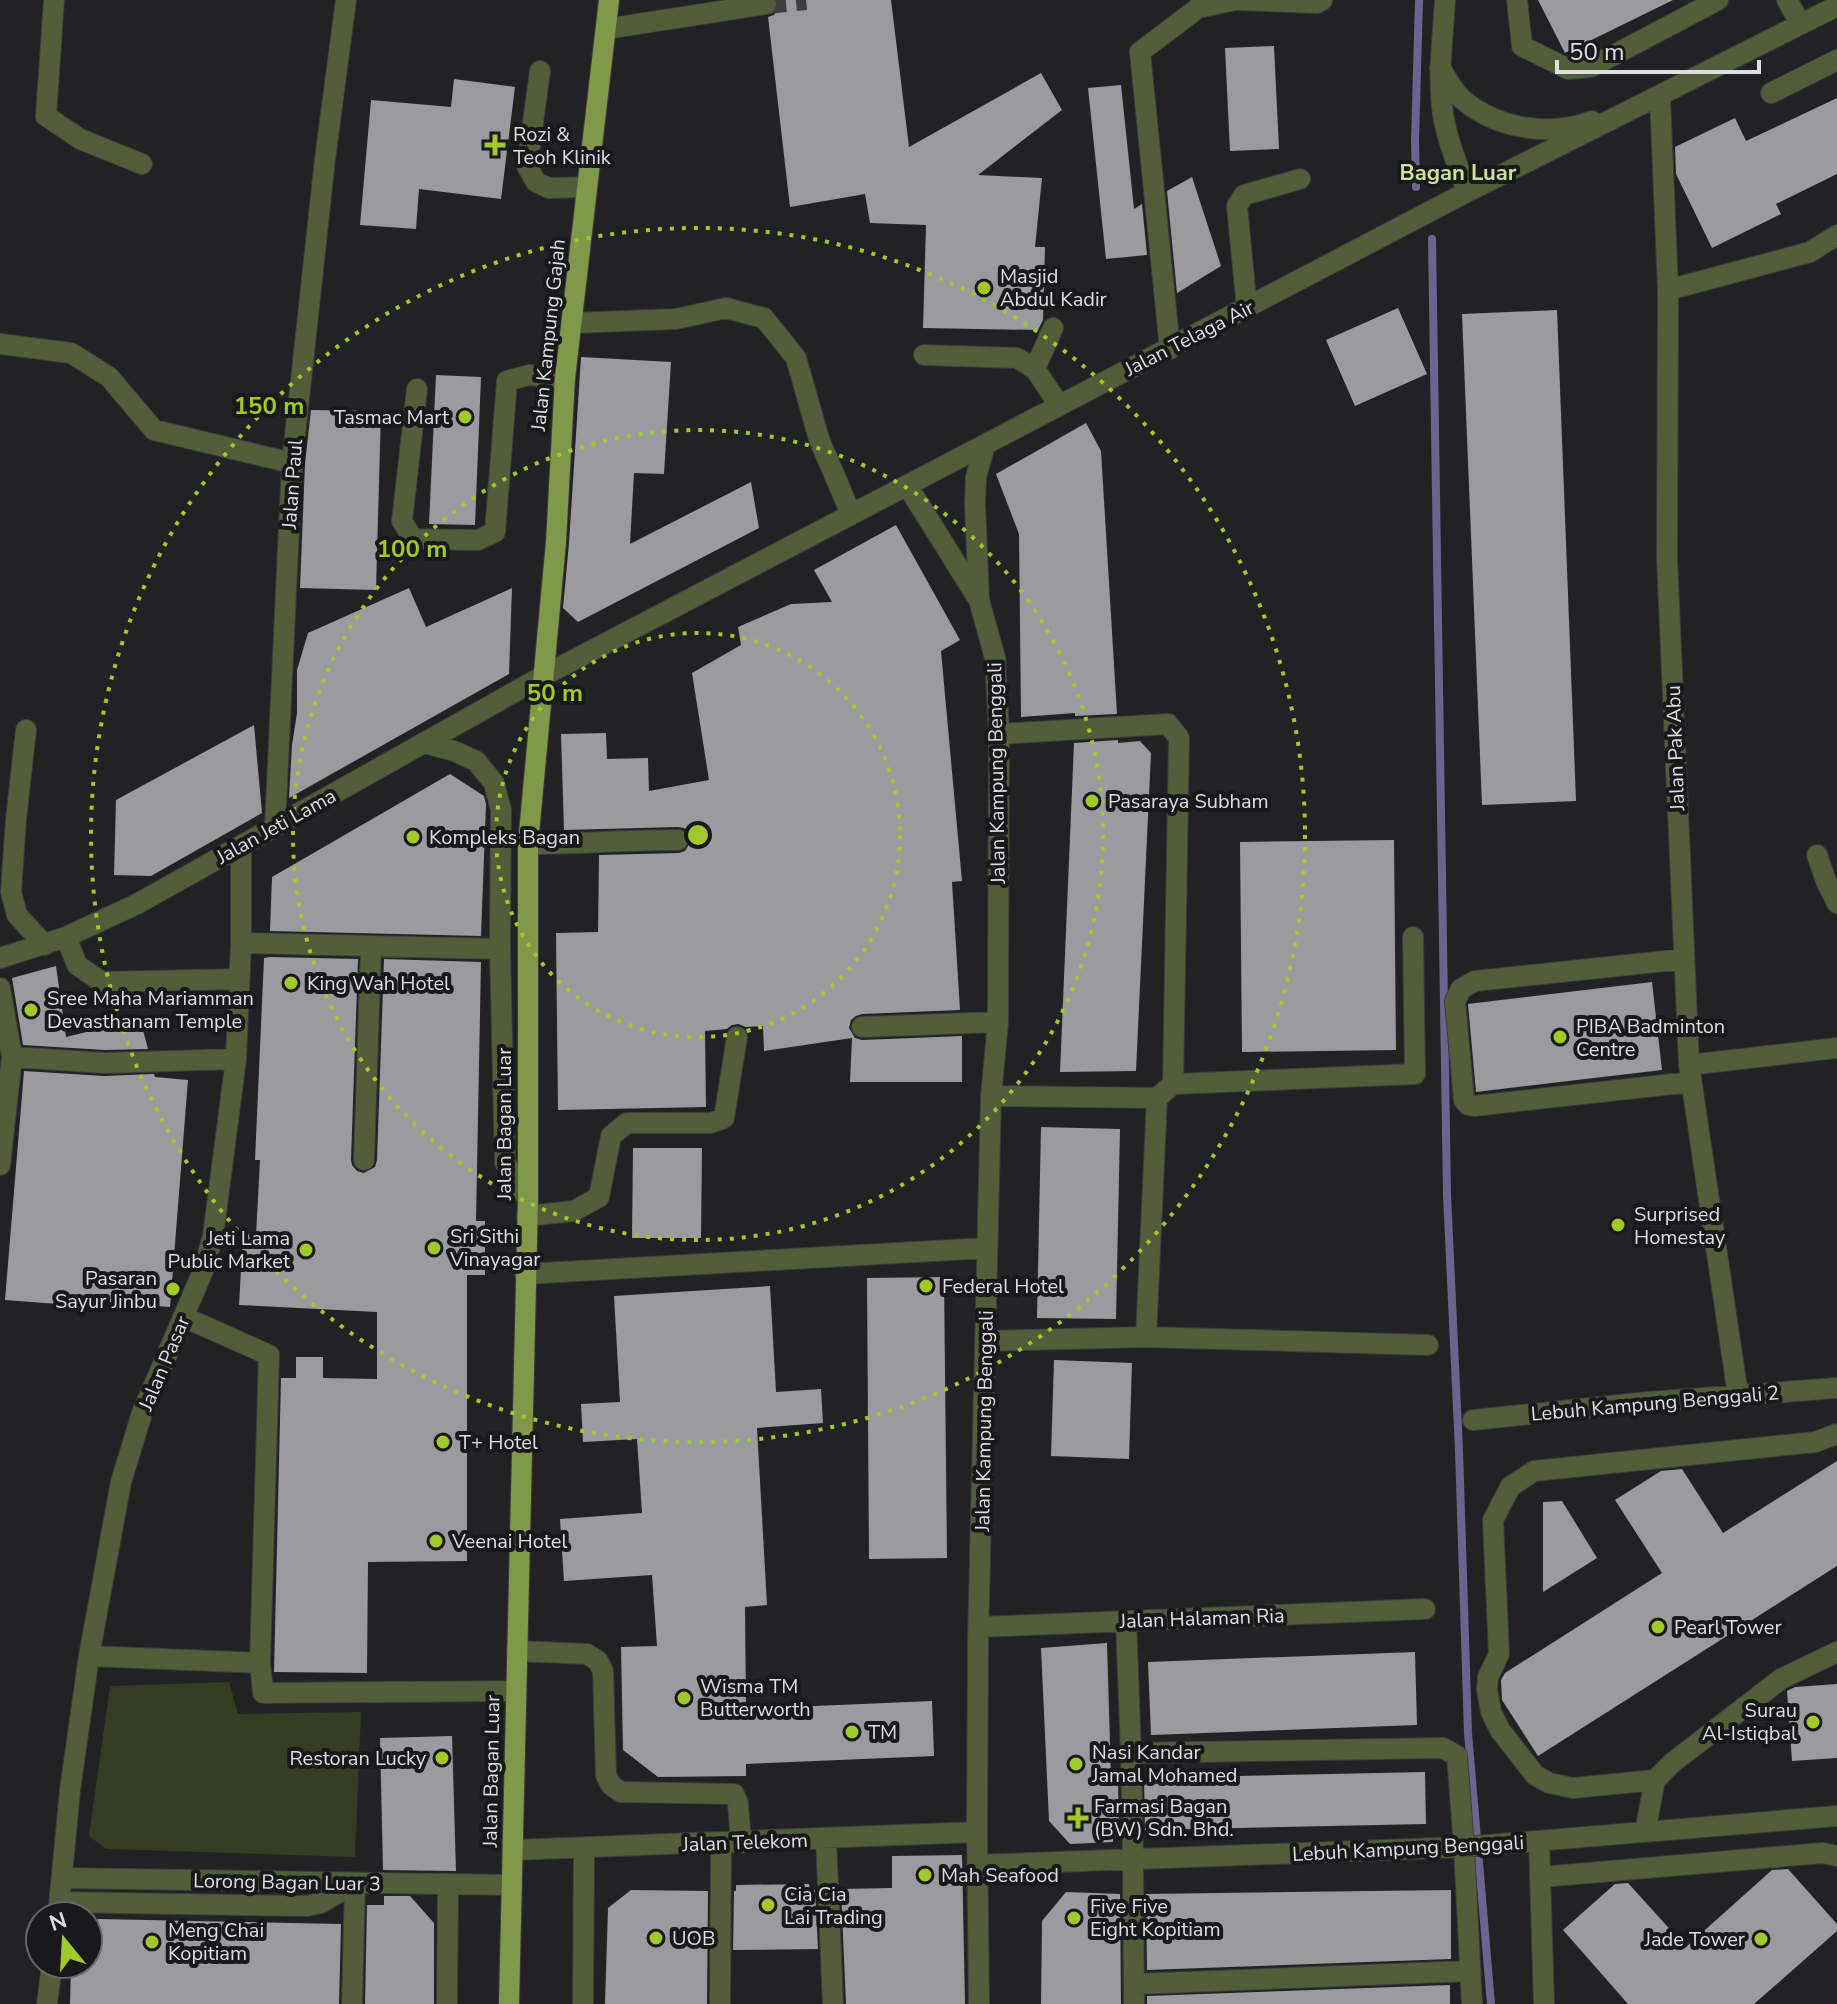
<svg xmlns="http://www.w3.org/2000/svg" width="1837" height="2004" font-family="'Nunito Sans',sans-serif">
	<style>
		.green { fill: #343c22 }
		.lines { fill: none; stroke-linecap: round; stroke-linejoin: round }
		.stream { stroke: #6b648f; stroke-width: 8 }
		.building { fill: #9b9a9e }
		.minor-tunnel { stroke: #3e3e41; stroke-width: 20; stroke-dasharray: 20 10; stroke-linecap: butt }
		.minor-casing { stroke: #3c3c3f; stroke-width: 22 }
		.major-casing { stroke: #3c3c3f; stroke-width: 22 }
		.minor { stroke: #525e39; stroke-width: 20 }
		.major { stroke: #80984a; stroke-width: 20 }
		.ring { fill: none; stroke: #a1c92a; stroke-width: 4; stroke-dasharray: 4 8 }
		.poi-dot { fill: #a1c92a; stroke: #19191c; stroke-width: 3 }
		.labels { text-anchor: middle; stroke-width: 8; stroke-linejoin: round; paint-order: stroke }
		.poi-label { font-size: 20px; fill: #dfdee1; stroke: #19191c; text-anchor: start }
		.street-label { font-size: 20px; fill: #dfdee1; stroke: #19191c }
		.neighbourhood-label { font-size: 22px; font-weight: bold; fill: #cae399; stroke: #19191c }
		.centre { fill: #a1c92a; stroke: #19191c; stroke-width: 4 }
		.ring-label { font-size: 24px; text-anchor: middle; font-weight: bold; fill: #a1c92a; stroke: #19191c; stroke-width: 8; stroke-linejoin: round; paint-order: stroke }
	</style>
	<rect width="100%" height="100%" fill="#222225"/>
	<!-- green -->
	<path class="green" d="M 229,1682 L 238,1714 L 361,1712 L 355,1857 L 106,1849 L 89,1836 L 110,1686 Z"/>
	<g class="lines">
		<!-- stream -->
		<path class="stream" d="M 1416,187 L 1415,141 L 1419,0
			M 1432,239 L 1447,1195 L 1459,1450 L 1468,1733 L 1491,2004"/>
	</g>
	<!-- building -->
	<path class="building" d="M 778,0 L 891,0 L 909,147 L 1041,73 L 1062,110 L 978,175 L 1042,178 L 1035,247 L 1045,247 L 1043,320 L 1038,330 L 923,328 L 926,225 L 870,223 L 865,194 L 790,207 L 768,17 L 774,15 L 778,9 Z
		M 1538,0 L 1673,0 L 1565,53 Z
		M 1274,46 L 1279,149 L 1230,151 L 1225,48 Z
		M 454,79 L 515,87 L 501,199 L 419,189 L 416,229 L 360,225 L 371,100 L 451,107 Z
		M 1121,85 L 1134,209 L 1142,204 L 1147,255 L 1106,259 L 1088,88 Z
		M 1837,98 L 1837,174 L 1776,204 L 1781,214 L 1712,248 L 1676,174 L 1675,147 L 1735,118 L 1746,141 Z
		M 1192,177 L 1221,266 L 1177,293 L 1167,191 Z
		M 1398,308 L 1427,374 L 1355,406 L 1326,340 Z
		M 1557,310 L 1576,801 L 1482,805 L 1462,314 Z
		M 581,357 L 671,362 L 664,474 L 634,473 L 630,544 L 751,482 L 759,528 L 578,622 L 563,608 L 569,543 Z
		M 436,375 L 481,377 L 475,525 L 429,524 Z
		M 311,410 L 381,411 L 376,590 L 300,588 L 305,464 Z
		M 1086,423 L 1101,451 L 1117,714 L 1075,716 L 1075,713 L 1021,717 L 1019,534 L 996,474 Z
		M 896,525 L 960,640 L 941,651 L 962,881 L 952,882 L 960,1010 L 862,1014 L 856,1016 L 851,1020 L 849,1028 L 855,1038 L 862,1040 L 962,1036 L 962,1082 L 850,1082 L 852,1038 L 764,1051 L 763,1026 L 746,1027 L 738,1024 L 732,1025 L 727,1029 L 705,1031 L 706,1107 L 558,1110 L 556,933 L 598,932 L 599,855 L 679,853 L 685,851 L 691,841 L 689,833 L 684,828 L 678,827 L 564,830 L 561,734 L 606,733 L 607,759 L 648,758 L 649,791 L 709,780 L 692,673 L 741,645 L 738,627 L 791,604 L 832,602 L 814,570 Z
		M 409,588 L 426,627 L 512,588 L 509,674 L 289,798 L 292,745 L 297,713 L 297,670 L 308,633 Z
		M 254,725 L 262,813 L 151,876 L 114,875 L 116,800 Z
		M 1118,740 L 1118,743 L 1140,741 L 1151,753 L 1136,1071 L 1060,1072 L 1074,743 Z
		M 450,774 L 484,796 L 486,804 L 481,936 L 270,931 L 272,877 Z
		M 1394,840 L 1396,1050 L 1242,1052 L 1240,842 Z
		M 270,957 L 358,959 L 351,1160 L 352,1165 L 357,1171 L 364,1173 L 375,1167 L 377,1160 L 384,959 L 481,962 L 476,1221 L 485,1221 L 485,1275 L 467,1275 L 467,1561 L 368,1562 L 367,1673 L 274,1672 L 281,1378 L 296,1378 L 296,1357 L 323,1357 L 323,1378 L 377,1379 L 377,1312 L 239,1305 L 243,1234 L 256,1235 L 260,1160 L 255,1160 L 264,958 Z
		M 56,966 L 66,1037 L 140,1019 L 148,1049 L 105,1050 L 23,1045 L 12,978 Z
		M 1652,982 L 1662,1070 L 1476,1092 L 1468,1004 Z
		M 24,1071 L 104,1076 L 154,1074 L 155,1077 L 188,1080 L 170,1307 L 85,1300 L 84,1306 L 5,1300 Z
		M 1041,1127 L 1120,1129 L 1116,1319 L 1037,1318 Z
		M 633,1148 L 702,1148 L 701,1238 L 632,1238 Z
		M 944,1277 L 947,1558 L 869,1559 L 867,1278 Z
		M 770,1286 L 776,1392 L 821,1389 L 823,1423 L 757,1428 L 767,1605 L 745,1607 L 746,1709 L 932,1701 L 934,1756 L 746,1764 L 746,1776 L 658,1777 L 623,1750 L 621,1647 L 657,1646 L 652,1575 L 564,1581 L 560,1519 L 642,1513 L 637,1439 L 583,1442 L 581,1404 L 620,1402 L 614,1296 Z
		M 1054,1360 L 1132,1363 L 1129,1459 L 1051,1456 Z
		M 1837,1461 L 1837,1566 L 1538,1756 L 1502,1700 L 1501,1680 L 1505,1673 L 1662,1573 L 1615,1500 L 1661,1471 L 1682,1469 L 1723,1533 Z
		M 1562,1501 L 1597,1558 L 1543,1592 L 1543,1502 Z
		M 1107,1643 L 1111,1778 L 1118,1778 L 1119,1830 L 1113,1831 L 1113,1842 L 1070,1844 L 1049,1821 L 1041,1648 Z
		M 1415,1652 L 1417,1725 L 1151,1735 L 1148,1662 Z
		M 1837,1684 L 1837,1758 L 1792,1761 L 1787,1691 L 1795,1687 Z
		M 452,1736 L 456,1871 L 383,1870 L 380,1738 Z
		M 1425,1772 L 1426,1824 L 1145,1830 L 1144,1778 Z
		M 962,1855 L 965,2004 L 846,2004 L 841,1889 L 892,1888 L 892,1856 Z
		M 1788,1869 L 1837,1924 L 1837,1931 L 1754,2004 L 1628,2004 L 1563,1930 L 1615,1884 L 1628,1883 L 1686,1947 L 1772,1870 Z
		M 809,1884 L 810,1890 L 815,1890 L 818,1949 L 733,1950 L 734,1891 L 736,1891 L 736,1885 Z
		M 631,1890 L 708,1891 L 707,2004 L 605,2004 L 608,1908 Z
		M 1451,1890 L 1451,1959 L 1147,1970 L 1146,1894 Z
		M 1066,1892 L 1120,1894 L 1121,2004 L 1041,2004 L 1042,1921 Z
		M 384,1896 L 410,1896 L 434,1923 L 434,2004 L 365,2004 L 367,1905 L 384,1905 Z
		M 98,1919 L 341,1924 L 339,2004 L 70,2004 L 71,1964 L 88,1964 L 88,1928 Z
		M 1450,1985 L 1450,2004 L 1147,2004 L 1147,1996 Z"/>
	<g class="lines">
		<!-- minor-tunnel -->
		<path class="minor-tunnel" d="M 766,4 L 806,0"/>
		<defs>
			<path id="minor" d="M 54,0 L 46,116 L 80,139 L 142,164
				M 1238,0 L 1317,3 L 1322,0
				M 1445,0 C 1443,36 1438,71 1442,107 C 1445,136 1458,165 1467,192
				M 1517,0 L 1522,46 L 1568,69 L 1591,67 L 1718,0
				M 1787,0 L 1800,23
				M 606,29 L 766,4
				M 1440,68 C 1447,78 1453,91 1462,99 C 1497,129 1549,137 1592,121
				M 540,71 L 527,166 L 536,182 L 549,188 L 587,187
				M 1771,93 L 1837,60
				M 1660,97 L 1668,290 L 1667,558 L 1689,1065 L 1738,1395
				M 1668,290 L 1810,252 L 1837,235
				M 1247,309 L 1237,206 L 1244,195 L 1300,179
				M 573,323 L 676,319 L 726,308 L 764,318 L 796,358 L 819,439 L 851,514
				M 0,344 L 71,353 L 109,377 L 154,430 L 292,463
				M 1170,349 L 1140,52 L 1198,8 L 1235,0
				M 924,355 L 1017,358 L 1035,369 L 1059,405
				M 1035,369 L 1053,328
				M 417,389 L 402,521 L 413,539 L 478,540 L 495,532 L 507,381 L 529,375 L 565,378
				M 907,485 L 977,597
				M 26,730 L 16,819 L 11,892 L 17,915 L 45,945
				M 425,743 L 454,751 L 476,761 L 494,783 L 501,810 L 500,949 L 505,1163 L 528,1199
				M 275,827 L 292,463 L 325,159 L 346,0
				M 528,844 C 578,844 628,840 678,840
				M 1817,855 L 1826,881 L 1837,903
				M 66,937 L 77,965 L 102,982 L 239,979
				M 241,943 L 500,949
				M 0,958 L 66,937 L 137,904 L 543,676 L 1467,192 L 1837,6
				M 1684,959 L 1475,981 L 1461,989 L 1455,1001 L 1464,1100 L 1468,1105 L 1474,1106 L 1691,1082
				M 0,988 L 12,1057 L 0,1165
				M 862,1027 L 998,1022
				M 12,1057 L 105,1063 L 236,1059
				M 1689,1065 L 1837,1048
				M 1173,1084 L 1415,1074 L 1413,937
				M 991,1096 L 1157,1098 L 1173,1084 L 1179,738 L 1168,724 L 999,734
				M 364,1160 L 371,947
				M 527,1216 L 574,1211 L 599,1197 L 611,1136 L 627,1123 L 711,1123 L 724,1118 L 737,1037
				M 525,1274 L 986,1248
				M 184,1317 L 269,1355 L 260,1663 L 263,1693 L 516,1691
				M 1146,1337 L 1157,1098
				M 986,1341 L 1146,1337 L 1428,1345
				M 1473,1420 L 1648,1402 L 1837,1388
				M 1126,1621 L 1131,1753 L 1443,1748 L 1457,1756 L 1464,1847 L 1472,2004
				M 978,1627 L 1425,1609
				M 517,1651 L 587,1654 L 598,1661 L 603,1671 L 606,1775 L 611,1785 L 621,1792 L 734,1794 L 738,1803 L 741,1843
				M 89,1656 L 260,1663
				M 1131,1753 L 1133,1860 L 1134,2004
				M 1655,1780 L 1573,1788 L 1549,1783 L 1535,1775 L 1500,1730 L 1491,1712 L 1487,1690 L 1488,1677 L 1499,1654 L 1493,1520 L 1510,1487 L 1534,1471 L 1815,1442 L 1837,1434
				M 1645,1832 L 1655,1780 L 1672,1763 L 1781,1679 L 1837,1652
				M 826,1839 L 833,2004
				M 1539,1841 L 1544,2004
				M 513,1850 L 977,1832
				M 977,1865 L 1464,1847 L 1837,1816
				M 1540,1877 L 1823,1853 L 1837,1856
				M 62,1878 L 512,1885
				M 60,1902 L 307,1906 L 321,1903 L 355,1883
				M 58,1916 L 70,1790 L 89,1656 L 121,1482 L 142,1413 L 203,1271 L 213,1236 L 236,1059 L 241,943 L 241,846
				M 1134,1984 L 1470,1971
				M 47,2004 L 52,1964
				M 352,2004 L 355,1883
				M 447,2004 L 448,1885
				M 583,2004 L 584,1848
				M 720,2004 L 721,1843
				M 979,2004 L 977,1832 L 978,1642 L 991,1096 L 998,1022 L 999,734 L 995,658 L 979,600 L 975,503 L 976,477 L 985,445"/>
			<path id="major" d="M 509,2004 L 528,1199 L 528,844 L 556,542 L 565,378 L 609,0"/>
		</defs>
		<!-- minor casing -->
		<use href="#minor" class="minor-casing"/>
		<!-- major casing -->
		<use href="#major" class="major-casing"/>
		<!-- minor -->
		<use href="#minor" class="minor"/>
		<!-- major -->
		<use href="#major" class="major"/>
	</g>
	<!-- distance rings -->
	<g class="ring">
		<circle cx="698" cy="835" r="202"/>
		<circle cx="698" cy="835" r="405"/>
		<circle cx="698" cy="835" r="607"/>
	</g>
	<!-- markers -->
	<g class="poi-dot">
		<path d="M491 133h8v8h8v8h-8v8h-8v-8h-8v-8h8z"/>
		<circle cx="984" cy="288" r="8"/>
		<circle cx="465" cy="417" r="8"/>
		<circle cx="1092" cy="801" r="8"/>
		<circle cx="413" cy="837" r="8"/>
		<circle cx="291" cy="983" r="8"/>
		<circle cx="31" cy="1010" r="8"/>
		<circle cx="1560" cy="1037" r="8"/>
		<circle cx="1618" cy="1225" r="8"/>
		<circle cx="434" cy="1248" r="8"/>
		<circle cx="306" cy="1250" r="8"/>
		<circle cx="926" cy="1286" r="8"/>
		<circle cx="173" cy="1289" r="8"/>
		<circle cx="443" cy="1442" r="8"/>
		<circle cx="436" cy="1541" r="8"/>
		<circle cx="1658" cy="1627" r="8"/>
		<circle cx="684" cy="1698" r="8"/>
		<circle cx="1813" cy="1722" r="8"/>
		<circle cx="852" cy="1732" r="8"/>
		<circle cx="442" cy="1758" r="8"/>
		<circle cx="1076" cy="1764" r="8"/>
		<path d="M1074 1806h8v8h8v8h-8v8h-8v-8h-8v-8h8z"/>
		<circle cx="925" cy="1875" r="8"/>
		<circle cx="768" cy="1905" r="8"/>
		<circle cx="1074" cy="1918" r="8"/>
		<circle cx="656" cy="1938" r="8"/>
		<circle cx="1761" cy="1939" r="8"/>
		<circle cx="152" cy="1942" r="8"/>
	</g>
	<g class="labels">
		<!-- poi labels -->
		<g class="poi-label">
			<text x="513" y="141">Rozi &amp;<tspan x="513" dy="23">Teoh Klinik</tspan></text>
			<text x="1000" y="283">Masjid<tspan x="1000" dy="23">Abdul Kadir</tspan></text>
			<text x="449" y="424" text-anchor="end">Tasmac Mart</text>
			<text x="1108" y="808">Pasaraya Subham</text>
			<text x="429" y="844">Kompleks Bagan</text>
			<text x="307" y="990">King Wah Hotel</text>
			<text x="47" y="1005">Sree Maha Mariamman<tspan x="47" dy="23">Devasthanam Temple</tspan></text>
			<text x="1576" y="1033">PIBA Badminton<tspan x="1576" dy="23">Centre</tspan></text>
			<text x="1634" y="1221">Surprised<tspan x="1634" dy="23">Homestay</tspan></text>
			<text x="450" y="1243">Sri Sithi<tspan x="450" dy="23">Vinayagar</tspan></text>
			<text x="290" y="1245" text-anchor="end">Jeti Lama<tspan x="290" dy="23">Public Market</tspan></text>
			<text x="157" y="1285" text-anchor="end">Pasaran<tspan x="157" dy="23">Sayur Jinbu</tspan></text>
			<text x="942" y="1293">Federal Hotel</text>
			<text x="459" y="1449">T+ Hotel</text>
			<text x="452" y="1548">Veenai Hotel</text>
			<text x="1674" y="1634">Pearl Tower</text>
			<text x="700" y="1693">Wisma TM<tspan x="700" dy="23">Butterworth</tspan></text>
			<text x="1797" y="1717" text-anchor="end">Surau<tspan x="1797" dy="23">Al-Istiqbal</tspan></text>
			<text x="868" y="1739">TM</text>
			<text x="1092" y="1759">Nasi Kandar<tspan x="1092" dy="23">Jamal Mohamed</tspan></text>
			<text x="426" y="1765" text-anchor="end">Restoran Lucky</text>
			<text x="1094" y="1813">Farmasi Bagan<tspan x="1094" dy="23">(BW) Sdn. Bhd.</tspan></text>
			<text x="941" y="1882">Mah Seafood</text>
			<text x="784" y="1901">Cia Cia<tspan x="784" dy="23">Lai Trading</tspan></text>
			<text x="1090" y="1913">Five Five<tspan x="1090" dy="23">Eight Kopitiam</tspan></text>
			<text x="168" y="1937">Meng Chai<tspan x="168" dy="23">Kopitiam</tspan></text>
			<text x="672" y="1945">UOB</text>
			<text x="1745" y="1946" text-anchor="end">Jade Tower</text>
		</g>
		<!-- street labels -->
		<g class="street-label">
			<text transform="translate(548 335) rotate(-84)" y="7">Jalan Kampung Gajah</text>
			<text transform="translate(1189 338) rotate(-27)" y="7">Jalan Telaga Air</text>
			<text transform="translate(292 484) rotate(-86)" y="7">Jalan Paul</text>
			<text transform="translate(1675 748) rotate(-92)" y="7">Jalan Pak Abu</text>
			<text transform="translate(996 773) rotate(-91)" y="7">Jalan Kampung Benggali</text>
			<text transform="translate(276 826) rotate(-29)" y="7">Jalan Jeti Lama</text>
			<text transform="translate(504 1124) rotate(-90)" y="7">Jalan Bagan Luar</text>
			<text transform="translate(164 1363) rotate(-67)" y="7">Jalan Pasar</text>
			<text transform="translate(1655 1403) rotate(-5)" y="7">Lebuh Kampung Benggali 2</text>
			<text transform="translate(984 1421) rotate(-89)" y="7">Jalan Kampung Benggali</text>
			<text transform="translate(1202 1618) rotate(-2)" y="7">Jalan Halaman Ria</text>
			<text transform="translate(491 1771) rotate(-89)" y="7">Jalan Bagan Luar</text>
			<text transform="translate(745 1842) rotate(-2)" y="7">Jalan Telekom</text>
			<text transform="translate(1408 1848) rotate(-3)" y="7">Lebuh Kampung Benggali</text>
			<text transform="translate(287 1882) rotate(1)" y="7">Lorong Bagan Luar 3</text>
		</g>
		<!-- neighbourhood labels -->
		<g class="neighbourhood-label">
			<text x="1458" y="180">Bagan Luar</text>
		</g>
	</g>
	<circle cx="698" cy="835" r="12" class="centre"/>
	<g class="ring-label">
		<text x="269" y="414">150 m</text>
		<text x="412" y="557">100 m</text>
		<text x="555" y="701">50 m</text>
	</g>
	<!-- north arrow -->
	<g transform="translate(64 1940) rotate(342)"><circle r="38" fill="#19191c" stroke="#68686b" stroke-width="2"/>
	<path d="M0-6L14 30L0 20L-14 30Z" fill="#a1c92a"/>
	<text y="-12" font-size="22" font-weight="bold" text-anchor="middle" fill="#dfdee1">N</text>
	</g>
	<!-- scale -->
	<path d="M1557 60v12h202v-12" fill="none" stroke="#dfdee1" stroke-width="4"/>
	<text x="1569" y="60" font-size="24" fill="#dfdee1" stroke="#19191c" stroke-width="6" paint-order="stroke">50 m</text>
</svg>
